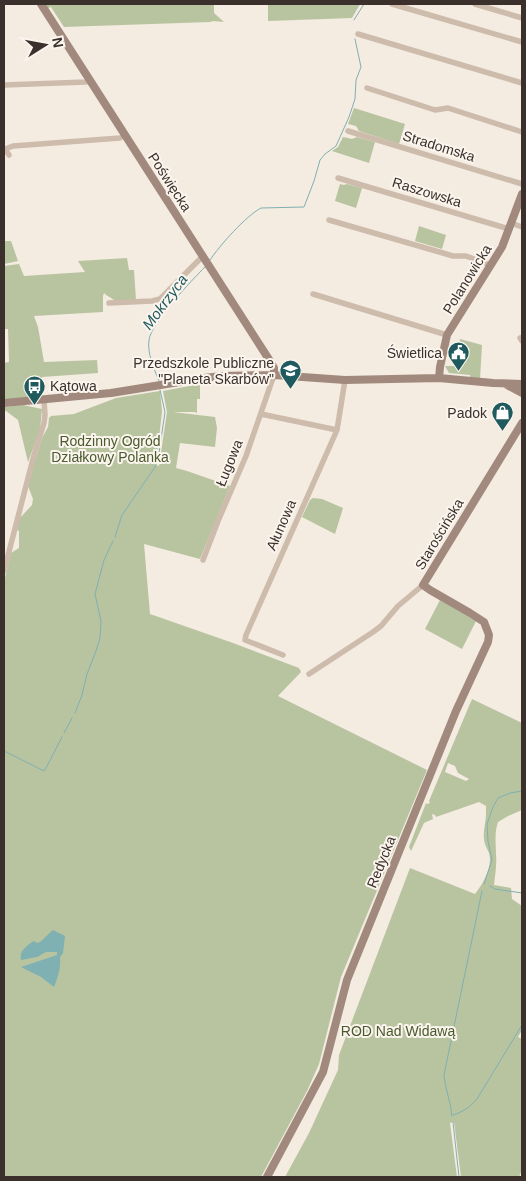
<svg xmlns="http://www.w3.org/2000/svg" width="526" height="1181" font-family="Arial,sans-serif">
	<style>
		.green { fill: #b8c4a0; fill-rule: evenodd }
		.water { fill: #7fb0b2 }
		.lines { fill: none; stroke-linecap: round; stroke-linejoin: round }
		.stream { stroke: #7fb0b2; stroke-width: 1 }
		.street { stroke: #cdbbac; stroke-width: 5.5 }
		.secondary { stroke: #a18a7d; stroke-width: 8 }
		.labels { text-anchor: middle; stroke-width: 4; stroke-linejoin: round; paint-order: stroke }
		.street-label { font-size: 14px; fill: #3b302b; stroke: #fbf5ee }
		.poi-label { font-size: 14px; fill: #3b302b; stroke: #fbf5ee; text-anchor: end }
		.park-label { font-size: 14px; fill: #4a5a2e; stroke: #fbf5ee }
		.water-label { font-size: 15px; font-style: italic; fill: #1f5a5e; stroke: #fbf5ee }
	</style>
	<rect width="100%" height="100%" fill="#f4ebe1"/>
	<!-- green -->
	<path class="green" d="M 45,4 L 214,4 L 214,13 L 224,22 L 213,21 L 210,22 L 64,27 L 51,7 L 48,8 Z
		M 268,4 L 360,4 L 352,18 L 268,21 Z
		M 354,108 L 405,124 L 399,144 L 359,131 L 356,126 L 348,124 Z
		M 343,137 L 352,139 L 357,137 L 375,142 L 369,163 L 332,151 L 338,147 Z
		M 340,184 L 344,185 L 347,184 L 362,188 L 356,208 L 335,201 Z
		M 419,226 L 446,235 L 442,249 L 415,241 Z
		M 4,241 L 11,241 L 18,261 L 4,264 Z
		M 127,258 L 129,270 L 134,270 L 136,300 L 115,301 C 111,297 108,297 104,293 L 103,296 L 103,312 L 34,316 L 38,327 L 44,362 L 97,360 L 98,373 L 42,377 L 41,397 L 4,400 L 4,363 L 9,362 L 8,329 L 4,329 L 4,266 L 19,264 L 24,276 L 85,272 L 78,261 Z
		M 460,339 L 482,345 L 480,379 L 470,378 L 470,375 L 449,373 L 445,366 L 457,366 Z
		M 200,384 L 200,399 L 197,399 L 197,413 L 195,412 L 173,412 L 215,417 L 217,428 L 215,447 L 180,443 L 176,468 L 187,471 L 230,486 L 200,559 L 144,544 L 150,614 L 233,643 L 299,668 L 301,672 L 278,696 L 427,770 L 341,977 L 319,1064 L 307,1091 L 261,1177 L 4,1177 L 4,582 L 11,553 L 19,548 L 19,531 L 17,530 L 19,519 L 32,505 L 33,499 L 28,486 L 34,464 L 42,438 L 48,427 L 49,418 L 51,416 L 74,414 L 116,398 L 160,391 L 162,411 L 157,457 L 154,464 L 159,466 L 167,412 L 163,391 Z
		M 23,405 L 42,409 L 40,430 L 28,462 L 18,420 L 6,411 L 4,411 L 4,407 Z
		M 313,498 L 322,499 L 343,508 L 335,534 L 302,517 L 310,500 Z
		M 440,600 L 476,621 L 462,649 L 425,629 Z
		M 472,699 L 522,723 L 522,810 L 508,816 L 498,822 C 494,834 496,843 496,855 C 497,865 495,875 494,885 L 511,888 L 512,899 L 522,906 L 522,1030 L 518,1037 L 522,1039 L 522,1170 L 519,1177 L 461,1177 L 454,1122 L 450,1123 L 457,1177 L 285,1177 L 309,1133 L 338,1070 L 339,1055 L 410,868 L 475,894 C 483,884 493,867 489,853 C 487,848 484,844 484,838 C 483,830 486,822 486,814 C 486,811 486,809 486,806 L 479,802 L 436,817 L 435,815 L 432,814 L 433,819 L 424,823 L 411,851 L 409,847 L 426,803 L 427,804 L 430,803 L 429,801 ZM 448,763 L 455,766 L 458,773 L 469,779 L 466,781 L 445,772 Z"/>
	<!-- water -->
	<path class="water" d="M 53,930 L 65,936 L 63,953 L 60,957 C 61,968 58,977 54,987 L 41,977 L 21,967 L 57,955 L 57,952 L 46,952 L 37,957 L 21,960 C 19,951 27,945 34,941 L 37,943 L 40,942 Z"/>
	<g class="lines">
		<!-- stream -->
		<path class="stream" d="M 354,20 L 364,4
			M 210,260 C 220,245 246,216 261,208 L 304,207 L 314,181 L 320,160 L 325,154 L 336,146 L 349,117 L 355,99 L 356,80 L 361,67 L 355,39
			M 159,381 C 154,369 147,353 149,340 C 151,323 192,280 205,267
			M 115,537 L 122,515 L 155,467 L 158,460 L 165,412 L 160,390
			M 75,713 L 82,695 L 87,674 L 96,651 L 100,638 L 101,621 L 95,594 L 104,560 L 113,541
			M 64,733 L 72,718
			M 4,751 L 44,771 L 45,770 L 62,737
			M 484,884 L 492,860 L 488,841 L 487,824 L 493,807 L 498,798 L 510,793 L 522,791
			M 490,886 L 495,889 L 522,893
			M 453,1115 C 463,1112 470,1107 477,1099 L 522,1025
			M 452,1116 C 451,1102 445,1089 444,1075 L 482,891
			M 453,1122 L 459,1177"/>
		<!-- street -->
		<path class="street" d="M 392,4 L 522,42
			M 475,4 L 522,18
			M 358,34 L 522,83
			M 4,85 L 86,82 L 89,80
			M 367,88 L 435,110 L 448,108 L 522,132
			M 348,131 L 522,184
			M 9,155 L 5,149 L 13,146 L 120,138 L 125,135
			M 338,178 L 509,229
			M 329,220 L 453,256 L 466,256 L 490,265
			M 511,223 L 522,227
			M 313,294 L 447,335
			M 109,303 L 152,301 L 160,299 L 203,256
			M 520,338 L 522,341
			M 261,414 L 337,430
			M 203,560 L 218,521 L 246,456 L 274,375
			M 4,571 L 34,455 L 44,423 L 45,415 L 44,400
			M 283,655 L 245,640 L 246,635 L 337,430 L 345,380
			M 309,674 L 373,632 L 381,626 L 398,606 L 423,585"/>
		<!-- secondary -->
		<path class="secondary" d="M 41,4 L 270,361 L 274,368 L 274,375
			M 439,378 L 440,367 L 447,335 L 502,247 L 522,194
			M 507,385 L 522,393
			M 4,403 L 111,393 L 204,378 L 222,376 L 274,375 L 345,380 L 439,378 L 493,383 L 522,384
			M 267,1177 L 323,1072 L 347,980 L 456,711 L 488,642 L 489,635 L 484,622 L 470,613 L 430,590 L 423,585 L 522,423"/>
	</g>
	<!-- icons -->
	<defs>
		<symbol id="civic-pin" viewBox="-11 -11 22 30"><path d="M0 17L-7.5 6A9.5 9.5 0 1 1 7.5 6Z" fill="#1f5a5e" stroke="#fbf5ee"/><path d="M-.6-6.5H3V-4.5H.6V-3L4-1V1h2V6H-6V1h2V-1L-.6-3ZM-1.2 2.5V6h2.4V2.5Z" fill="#fff"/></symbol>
		<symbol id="school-pin" viewBox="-11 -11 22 30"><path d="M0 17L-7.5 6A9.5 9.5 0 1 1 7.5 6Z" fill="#1f5a5e" stroke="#fbf5ee"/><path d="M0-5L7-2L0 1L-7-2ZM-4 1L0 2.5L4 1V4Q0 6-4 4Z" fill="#fff"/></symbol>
		<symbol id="bus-pin" viewBox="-11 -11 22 30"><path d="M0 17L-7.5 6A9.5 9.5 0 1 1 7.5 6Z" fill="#1f5a5e" stroke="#fbf5ee"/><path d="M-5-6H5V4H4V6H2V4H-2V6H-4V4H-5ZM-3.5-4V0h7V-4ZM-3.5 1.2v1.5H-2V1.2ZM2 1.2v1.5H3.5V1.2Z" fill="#fff"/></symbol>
		<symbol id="shop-pin" viewBox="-11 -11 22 30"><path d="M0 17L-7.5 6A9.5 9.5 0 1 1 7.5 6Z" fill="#1f5a5e" stroke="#fbf5ee"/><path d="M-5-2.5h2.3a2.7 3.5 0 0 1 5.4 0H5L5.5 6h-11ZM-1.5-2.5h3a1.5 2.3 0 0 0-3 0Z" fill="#fff"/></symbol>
	</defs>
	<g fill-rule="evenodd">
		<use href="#civic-pin" x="446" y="340" width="25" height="34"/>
		<use href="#school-pin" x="278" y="358" width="25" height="34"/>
		<use href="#bus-pin" x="22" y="374" width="25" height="34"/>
		<use href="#shop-pin" x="490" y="400" width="25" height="34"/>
	</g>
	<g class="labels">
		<!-- street labels -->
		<g class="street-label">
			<text transform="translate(439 146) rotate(17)" y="5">Stradomska</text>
			<text transform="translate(170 182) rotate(57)" y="5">Poświęcka</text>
			<text transform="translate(427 192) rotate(17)" y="5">Raszowska</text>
			<text transform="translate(467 279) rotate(-58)" y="5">Polanowicka</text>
			<text transform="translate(229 463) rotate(-68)" y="5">Ługowa</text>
			<text transform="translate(281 525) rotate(-66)" y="5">Ałunowa</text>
			<text transform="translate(439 534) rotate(-59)" y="5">Starościńska</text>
			<text transform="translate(381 862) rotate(-68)" y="5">Redycka</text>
		</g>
		<!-- poi labels -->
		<g class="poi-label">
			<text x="442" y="358">Świetlica</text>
			<text x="274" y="368">Przedszkole Publiczne<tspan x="274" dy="16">"Planeta Skarbów"</tspan></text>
			<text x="50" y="391" text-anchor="start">Kątowa</text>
			<text x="487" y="418">Padok</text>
		</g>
		<!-- park labels -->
		<g class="park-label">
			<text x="110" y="446">Rodzinny Ogród<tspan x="110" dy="16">Działkowy Polanka</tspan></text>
			<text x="398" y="1036">ROD Nad Widawą</text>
		</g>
		<!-- water labels -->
		<g class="water-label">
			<text transform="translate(165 302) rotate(-53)" y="5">Mokrzyca</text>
		</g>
	</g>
	<!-- border -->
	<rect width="526" height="1181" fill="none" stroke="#3b302b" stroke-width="10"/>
	<!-- north arrow -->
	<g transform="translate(45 45) rotate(79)" stroke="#fbf5ee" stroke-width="4" paint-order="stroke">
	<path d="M0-4L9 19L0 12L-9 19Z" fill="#3b302b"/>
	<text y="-8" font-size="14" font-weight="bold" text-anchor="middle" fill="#3b302b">N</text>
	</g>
</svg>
